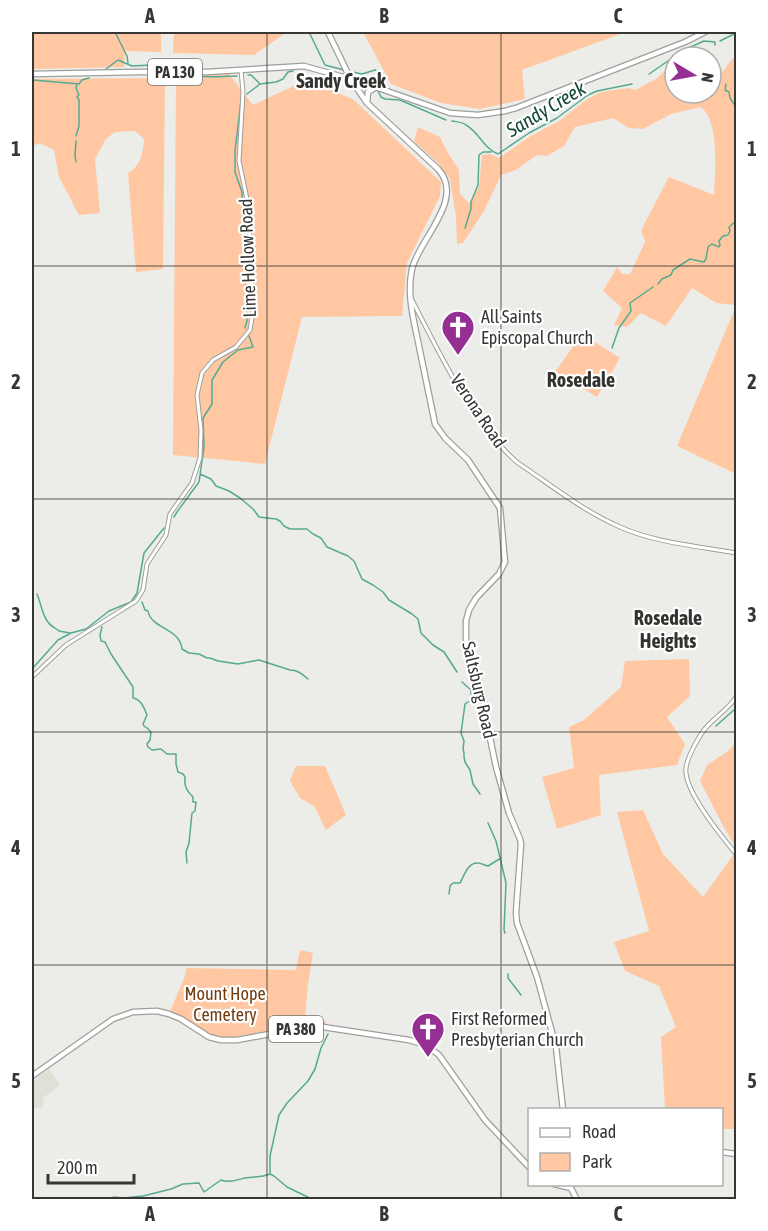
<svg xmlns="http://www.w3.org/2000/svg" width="768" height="1231" font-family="'Asap Condensed',sans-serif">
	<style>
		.built { fill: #e0e1d6 }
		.green { fill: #ffc8a3 }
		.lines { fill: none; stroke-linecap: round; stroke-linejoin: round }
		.stream { stroke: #56aa90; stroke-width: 1.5 }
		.minor-casing { stroke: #9e9f9b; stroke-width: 5 }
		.major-casing { stroke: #9e9f9b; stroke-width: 7 }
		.minor { stroke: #fff; stroke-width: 3 }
		.major { stroke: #fff; stroke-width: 4.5 }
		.grid { fill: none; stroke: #363735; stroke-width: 1.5; stroke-opacity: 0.55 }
		.labels { text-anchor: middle; stroke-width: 4.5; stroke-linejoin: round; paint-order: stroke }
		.shield { fill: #fff; stroke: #727372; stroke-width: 1.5 }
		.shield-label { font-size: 16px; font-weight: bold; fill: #363735 }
		.street-label { font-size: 18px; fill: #363735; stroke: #fff }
		.poi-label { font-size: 18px; fill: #363735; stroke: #fff; text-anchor: start }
		.park-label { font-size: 18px; fill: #703c11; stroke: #fff }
		.neighbourhood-label { font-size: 20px; font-weight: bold; fill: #333330; stroke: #fff }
		.water-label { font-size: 20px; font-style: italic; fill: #134739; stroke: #fff }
		.neatline { fill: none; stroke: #363735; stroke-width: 2 }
		.grid-label { font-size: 20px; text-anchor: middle; font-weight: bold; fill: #363735 }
	</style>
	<rect width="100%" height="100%" fill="#ecede9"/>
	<!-- built -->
	<path class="built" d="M 49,1069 L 60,1085 L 43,1098 L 43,1107 L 32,1109 L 32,1081 Z"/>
	<!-- green -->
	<path class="green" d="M 32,32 L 161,32 L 161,52 L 125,51 L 124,67 L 32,69 Z
		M 174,32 L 287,32 L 254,55 L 173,53 Z
		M 363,32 L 626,32 L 522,70 L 525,99 L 480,109 L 441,103 L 391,84 Z
		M 736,56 L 736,305 L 716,303 L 692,288 L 666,326 L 641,313 L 627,327 L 614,325 L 622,308 L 603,291 L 617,267 L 622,274 L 630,274 L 645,242 L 641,230 L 669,177 L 714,195 C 715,171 720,123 701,107 L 671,114 L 643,129 L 629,128 L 613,118 L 575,127 L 564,146 L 547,156 L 537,155 L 516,170 L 501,175 L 484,211 L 463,243 L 457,244 L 456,216 L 450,179 L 438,163 L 414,141 L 418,127 L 440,137 L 448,153 L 459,170 L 460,194 L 469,203 L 479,187 L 482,155 L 490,154 L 499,158 L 529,137 L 559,121 L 586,100 L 601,92 L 628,88 L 635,90 L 656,79 L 668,68 L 669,78 L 672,80 L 675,79 L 675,93 L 711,93 L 711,76 C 729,72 724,65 736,56 Z
		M 229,74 L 253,105 L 300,83 L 329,76 L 336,92 L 354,100 L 441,182 L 440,196 L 407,263 L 402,316 L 302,317 L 265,464 L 173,455 L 176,78 Z
		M 165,78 L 163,269 L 136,272 L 128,173 C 141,166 143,153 144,139 L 135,131 L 115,132 L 106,139 L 95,159 L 100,213 L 79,215 L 59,177 L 54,150 L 40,143 L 32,146 L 32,79 Z
		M 736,306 L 736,474 L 677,446 Z
		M 582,334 L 620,358 L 597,397 L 555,372 Z
		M 689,659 L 690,696 L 667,717 L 685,744 L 677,765 L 599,775 L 601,815 L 557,829 L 542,777 L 574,768 L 569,727 L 584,720 L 621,687 L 625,661 Z
		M 736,742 L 736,848 L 721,822 L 700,781 L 707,765 L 728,751 Z
		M 296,766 L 325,766 L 346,815 L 326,830 L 314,806 L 300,798 L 290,781 Z
		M 643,810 L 663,854 L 703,897 L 736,851 L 736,1129 L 722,1129 L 722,1110 L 665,1109 L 661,1037 L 676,1027 L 659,986 L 625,971 L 614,942 L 649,931 L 617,812 Z
		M 300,950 L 313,953 L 308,984 L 305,1018 L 325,1021 L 328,1028 L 303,1028 L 237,1040 L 209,1037 L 169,1014 L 185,976 L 186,968 L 296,970 Z"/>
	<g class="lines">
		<!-- stream -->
		<path class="stream" d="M 115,32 L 127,56 L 128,63
			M 309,32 L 325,65 L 344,70
			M 720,41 L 736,33
			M 106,69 L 118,60 L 132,66 L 152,65 L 191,68
			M 348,71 L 362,74 L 375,70 L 379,72 L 381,84
			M 649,74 L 684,50 L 704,41 L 715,42 L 715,45
			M 248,75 L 251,75 L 260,84
			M 198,76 C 211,78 224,76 237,76
			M 33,80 L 79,84 L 82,80 L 89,78
			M 726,84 L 725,90 L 729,92 L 730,98 L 736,107
			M 378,91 L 381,97 L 385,99 L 400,100 L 446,120
			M 247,94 L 260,84 L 276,82 L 283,79 L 288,72 L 293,71
			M 241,101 L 235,151 L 235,172 L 242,192 L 247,321 L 245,328
			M 452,121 C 457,122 463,122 466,125 C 479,132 484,149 498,154 L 529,133 L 557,118 L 588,95 L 597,91 L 632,84
			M 76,136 L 79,126 L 79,100 L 77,97 L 79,95 L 76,88 L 77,84
			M 76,141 L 75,156 L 76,162
			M 465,228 L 471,209 L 471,202 L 478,185 L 479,155 L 483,152 L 491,152
			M 658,284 L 662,279 L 671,275 L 673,270 L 690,259 L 704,262 L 706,259 L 708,247 L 712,244 L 719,247 L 720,245 L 719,241 L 723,236 L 728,235 L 730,231 L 729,227 L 736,221
			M 612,348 L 619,328 L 631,311 L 630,303 L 653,287
			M 200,474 L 211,479 L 216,486 L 229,491 L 240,498 L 253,509 L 259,517 L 276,519 L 280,521 L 284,526 L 290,529 L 307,529 L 313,534 L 321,538 L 327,547 L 348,556 L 354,561 L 362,579 L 373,585 L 383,592 L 389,600 L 412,614 L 418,619 L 421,633 L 433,645 L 444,652 L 457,672
			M 174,517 L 177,512 L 199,482 L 204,447 L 203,418 L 212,404 L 212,380 L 223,362 L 238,350 L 253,347 L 249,336
			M 37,594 C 41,603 42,615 48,622 C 51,627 56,628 59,631 L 70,633
			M 142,602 L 145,610 L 148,611 C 151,629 180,628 182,649 L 189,653 L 199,654 L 207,658 L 210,658 L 218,661 L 238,664 L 259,660 L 290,670 C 298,670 302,674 308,679
			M 102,627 L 100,635 L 101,641 L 105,642 L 111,654 L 133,687 L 133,698 C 142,700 144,708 147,715 L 143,724 L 144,726 L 147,728 L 151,732 L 150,740 L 147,744 L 148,747 L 152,750 L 161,749 L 167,754 L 176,754 L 176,764 L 178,772 L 183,774 L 185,777 C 184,787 187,791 193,797 L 193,802 L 196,802 L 195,811 L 192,813 L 189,843 L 186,852 L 187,863
			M 32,669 L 58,640 L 71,633 L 86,629 L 109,611 L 131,602 L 137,593 L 144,553 L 164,528
			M 462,682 L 471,690 L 471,700 L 465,704 L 461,733 L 464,741 L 463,749 L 464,753 L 464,757 L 465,762 L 470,770 L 473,784 L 480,794
			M 716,726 L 736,708
			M 488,823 L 496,841 L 506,883 L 504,930 L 505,933
			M 449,894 L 450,886 L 453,883 L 460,883 C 464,876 468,862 478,863 C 481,863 484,865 488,866 L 501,858
			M 508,974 L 508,978 L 521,995
			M 270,1173 L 270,1156 L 279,1115 L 287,1103 L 308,1081 L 315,1069 L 321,1048 L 328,1034
			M 270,1174 L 274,1176 L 287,1187 L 314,1200
			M 108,1200 L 114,1197 L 123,1198 L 143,1196 L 171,1189 L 183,1184 L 199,1183 L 204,1192 L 221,1180 C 229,1183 237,1180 245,1178 C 255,1176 260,1178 270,1174"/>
		<defs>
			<path id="minor" d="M 412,300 C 439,352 473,425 518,463 C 551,485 583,511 620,527 C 656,543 698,546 736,553
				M 32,677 L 66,645 L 136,601 L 143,590 L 147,564 L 166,535 L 170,514 L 192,483 L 200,458 L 201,430 L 197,395 L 202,373 L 213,360 L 236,347 L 250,330 L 253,311 L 248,204 L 239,161 L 243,92 L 241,70
				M 736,697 C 728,710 713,718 704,730 C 698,738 687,758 686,768 C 683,790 722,837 736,854"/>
			<path id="major" d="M 328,32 L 350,78 L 367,103 L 438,169 C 466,199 419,239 412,269 C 406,296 415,325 420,351 C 425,376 430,400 435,424 L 445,438 L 468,460 L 500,508 L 505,562 L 499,574 L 476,598 L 469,610 L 466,621 L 466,640 L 483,697 L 488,728 L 496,767 L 509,813 L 520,839 L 521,844 L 516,913 L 517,923 L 537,977 L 556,1047 L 563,1110
				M 32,74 L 138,72 L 207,72 L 304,66 L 361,82 L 450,113 L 478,115 L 505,111 L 516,108 L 685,42 L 705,32
				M 367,103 L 368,92 L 376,87
				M 32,1076 L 113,1019 L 133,1012 L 157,1011 L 169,1014 L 181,1019 L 209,1037 L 221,1040 L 237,1040 L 303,1028 L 323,1027 L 409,1040 L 426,1045 L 439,1055 L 485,1120 L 530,1168
				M 722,1152 L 736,1154
				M 554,1184 L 571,1188
				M 570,1184 L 571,1188 L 577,1200"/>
		</defs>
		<!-- minor casing -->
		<use href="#minor" class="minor-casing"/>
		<!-- major casing -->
		<use href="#major" class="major-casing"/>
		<!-- minor -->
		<use href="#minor" class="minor"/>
		<!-- major -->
		<use href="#major" class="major"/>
	</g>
	<!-- grid -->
	<path class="grid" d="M 267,32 L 267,1200M 501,32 L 501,1200M 32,266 L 736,266M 32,499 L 736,499M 32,732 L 736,732M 32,965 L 736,965"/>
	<!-- icons -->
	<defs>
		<symbol id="church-pin" viewBox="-11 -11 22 30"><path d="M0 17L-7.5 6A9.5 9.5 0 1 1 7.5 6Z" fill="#962f93" stroke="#fff"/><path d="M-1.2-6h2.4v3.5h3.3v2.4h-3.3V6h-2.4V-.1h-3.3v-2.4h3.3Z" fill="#fff"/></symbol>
	</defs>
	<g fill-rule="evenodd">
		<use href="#church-pin" x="439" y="308" width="38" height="52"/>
		<use href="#church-pin" x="409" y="1010" width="38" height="52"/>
	</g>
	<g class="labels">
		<!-- shield labels -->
		<g class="shield">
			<rect x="148" y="59" width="54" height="26" rx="4.5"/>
			<rect x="269" y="1016" width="54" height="26" rx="4.5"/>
		</g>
		<g class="shield-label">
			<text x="175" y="78">PA 130</text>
			<text x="296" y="1035">PA 380</text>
		</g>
		<!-- street labels -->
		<g class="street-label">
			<text transform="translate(248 258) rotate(-92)" y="6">Lime Hollow Road</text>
			<text transform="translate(478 411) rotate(56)" y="6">Verona Road</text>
			<text transform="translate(479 690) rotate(77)" y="6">Saltsburg Road</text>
		</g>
		<!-- poi labels -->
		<g class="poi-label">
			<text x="481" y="323">All Saints<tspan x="481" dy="21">Episcopal Church</tspan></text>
			<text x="451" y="1025">First Reformed<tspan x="451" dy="21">Presbyterian Church</tspan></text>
		</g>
		<!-- park labels -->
		<g class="park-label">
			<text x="225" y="1000">Mount Hope<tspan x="225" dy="21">Cemetery</tspan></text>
		</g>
		<!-- neighbourhood labels -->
		<g class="neighbourhood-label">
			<text x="341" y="88">Sandy Creek</text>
			<text x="581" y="387">Rosedale</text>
			<text x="668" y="625">Rosedale<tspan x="668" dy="23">Heights</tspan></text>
		</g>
		<!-- water labels -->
		<g class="water-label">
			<text transform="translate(546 109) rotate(-31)" y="7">Sandy Creek</text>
		</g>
	</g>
	<!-- border -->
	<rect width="768" height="1231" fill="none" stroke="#ffffff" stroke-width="66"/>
	<!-- legend -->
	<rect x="528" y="1108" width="195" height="78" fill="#ffffff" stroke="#afafae" stroke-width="1.5"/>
	<rect x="540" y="1128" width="30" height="9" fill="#ffffff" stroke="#afafae" stroke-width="1.5"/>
	<text x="582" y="1138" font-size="18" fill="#363735">Road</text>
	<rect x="540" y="1153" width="30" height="18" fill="#ffc8a3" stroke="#afafae" stroke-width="1.5"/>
	<text x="582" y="1168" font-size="18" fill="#363735">Park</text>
	<!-- north arrow -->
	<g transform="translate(693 75) rotate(100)"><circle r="28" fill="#ffffff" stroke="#afafae" stroke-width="1.5"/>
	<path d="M0-4.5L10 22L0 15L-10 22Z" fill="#962f93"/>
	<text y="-9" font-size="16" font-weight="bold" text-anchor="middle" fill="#363735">N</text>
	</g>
	<!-- scale -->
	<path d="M48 1174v9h86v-9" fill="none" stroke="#363735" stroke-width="3"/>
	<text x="57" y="1174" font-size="18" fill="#363735" stroke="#ffffff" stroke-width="4.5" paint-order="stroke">200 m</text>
	<rect x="33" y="33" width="702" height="1165" class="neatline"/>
	<g class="grid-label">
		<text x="150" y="23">A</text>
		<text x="384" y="23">B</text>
		<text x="618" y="23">C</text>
		<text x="16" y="156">1</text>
		<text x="752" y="156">1</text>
		<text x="16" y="389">2</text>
		<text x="752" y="389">2</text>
		<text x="16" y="622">3</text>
		<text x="752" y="622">3</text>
		<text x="16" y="855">4</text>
		<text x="752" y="855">4</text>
		<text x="16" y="1088">5</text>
		<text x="752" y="1088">5</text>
		<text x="150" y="1221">A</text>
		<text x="384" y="1221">B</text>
		<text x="618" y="1221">C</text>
	</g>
</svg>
